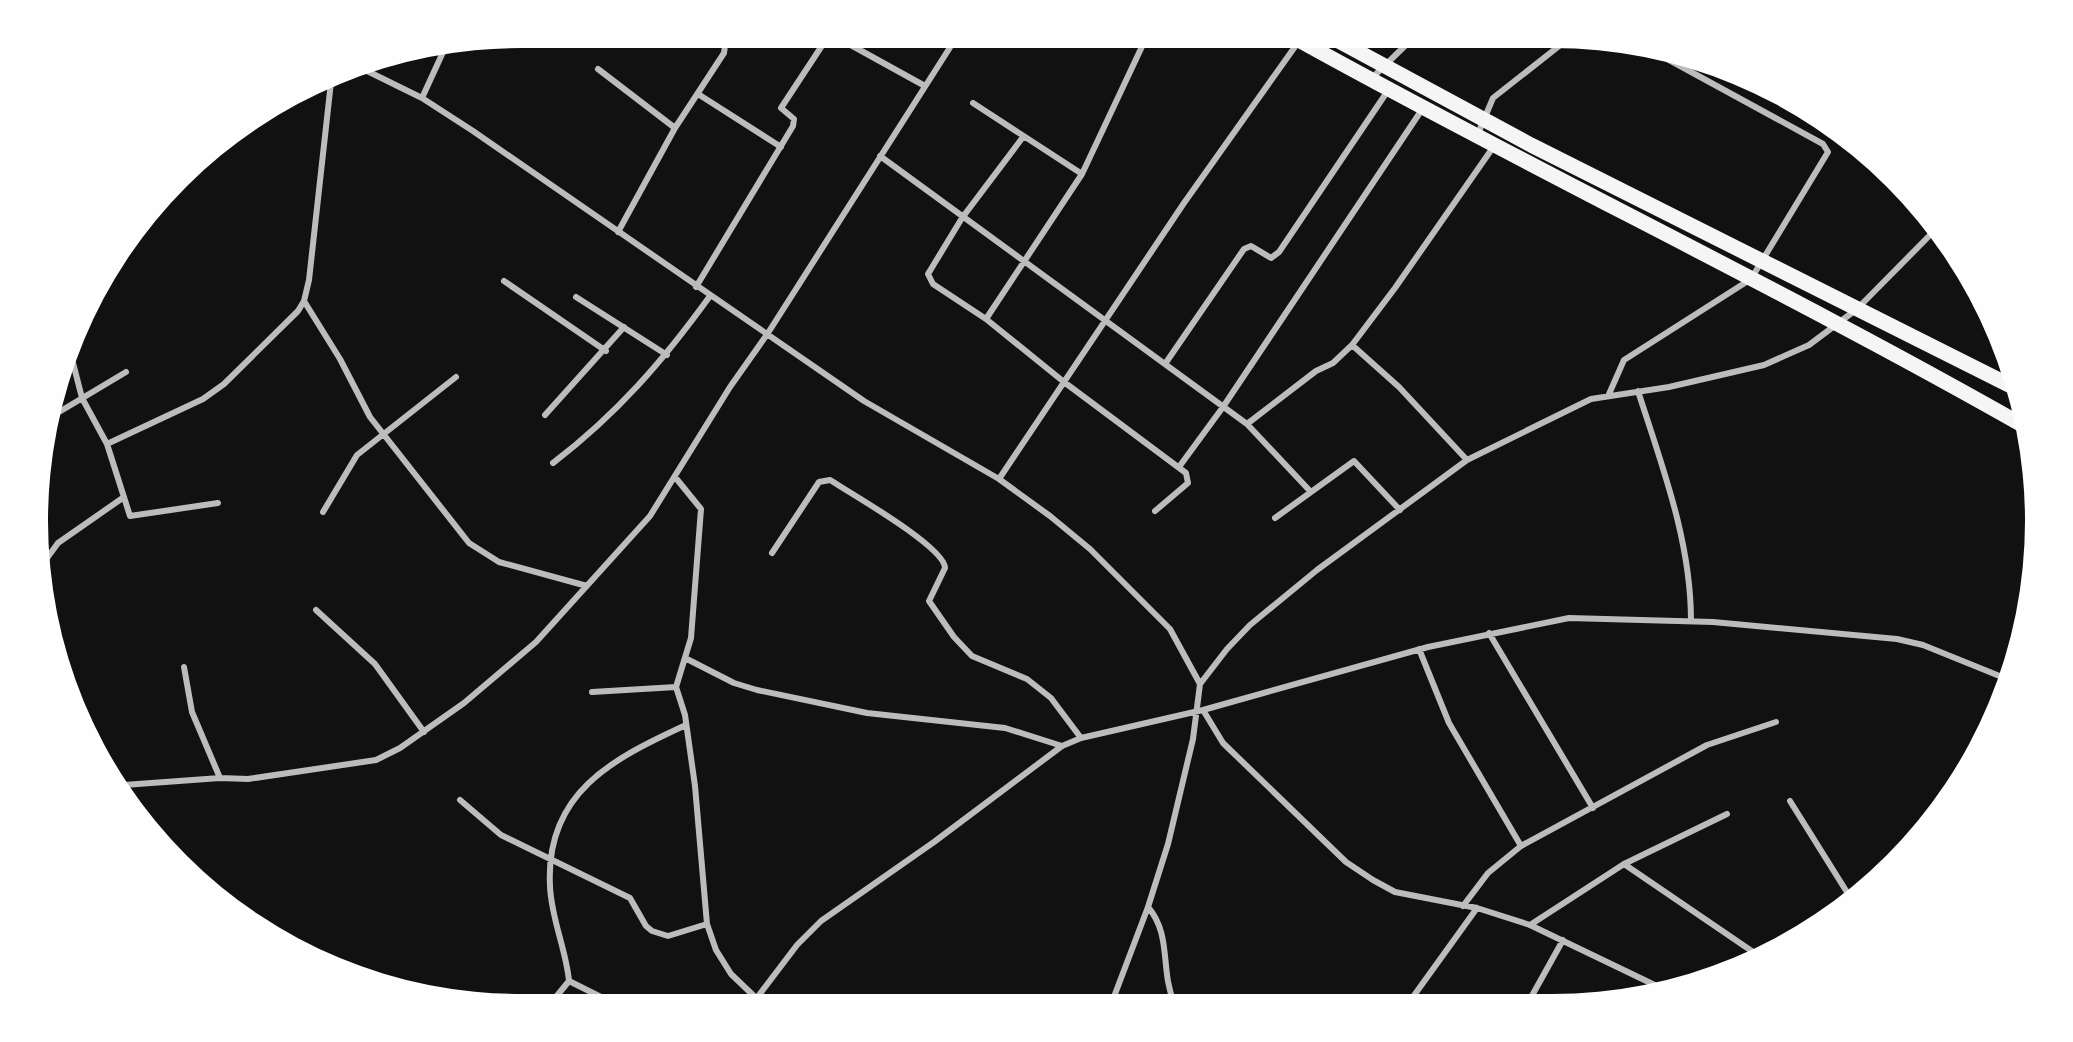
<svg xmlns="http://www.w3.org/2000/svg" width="2073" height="1042" font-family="'Work Sans',sans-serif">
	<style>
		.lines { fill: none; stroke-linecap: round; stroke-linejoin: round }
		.minor { stroke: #bcbcbc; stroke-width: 6 }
		.trunk { stroke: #f5f5f5; stroke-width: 15 }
	</style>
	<rect width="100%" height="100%" fill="#111"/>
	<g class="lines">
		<!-- minor -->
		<path class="minor" d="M 838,38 L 925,86
			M 359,67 L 422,98 L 473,131 L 864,401 L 999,479 L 1050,516 L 1090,549 L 1170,629 L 1200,684
			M 598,69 L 675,128
			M 1371,79 L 1413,38
			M 698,94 L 781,147
			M 422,98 L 444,50
			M 973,103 L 1082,174
			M 1477,136 L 1493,98 L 1568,39
			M 1023,137 L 962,218 L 928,274 L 933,284 L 986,319 L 1064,382 L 1186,473 L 1188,483 L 1155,511
			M 880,156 L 1247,424 L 1310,491
			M 618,232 L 675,128 L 724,53 L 726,38
			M 504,281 L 606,351
			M 696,287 L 793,126 L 794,119 L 781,108 L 827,38
			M 576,297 L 667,355
			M 304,301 L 340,359 L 370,417 L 469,543 L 499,562 L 587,586
			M 986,319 L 1082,174 L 1146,38
			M 1352,345 L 1399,387 L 1467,460
			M 70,351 L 82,398 L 107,444 L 130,516 L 218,503
			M 1165,364 L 1244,249 L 1251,246 L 1271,258 L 1279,252 L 1389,89
			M 1638,391 C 1662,466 1691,541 1691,621
			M 1609,394 L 1624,360 L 1751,279 L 1828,152 L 1823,144 L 1649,49
			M 545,415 L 624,327
			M 49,418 L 126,372
			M 1247,424 L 1316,371 L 1333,363 L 1352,345 L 1395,288 L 1494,146
			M 107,444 L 203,399 L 224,384 L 298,311 L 304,301 L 309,280 L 331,82
			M 553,463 C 617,414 663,361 710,296
			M 1179,467 L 1223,407 L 1423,108
			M 675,477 L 701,509 L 691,638 L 676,687 L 685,715 L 695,786 L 707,924 L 716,950 L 731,974 L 755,997
			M 999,479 L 1184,203 L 1299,41
			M 323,512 L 357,455 L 456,377
			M 1275,518 L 1354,461 L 1400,510
			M 772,553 L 819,482 L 830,480 C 850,493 945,547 945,568 L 929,601 L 954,637 L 972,656 L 1027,679 L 1051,698 L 1081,738
			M 42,565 L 58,543 L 124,497
			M 316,610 L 375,664 L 424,732
			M 1489,633 L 1593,808
			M 1419,649 L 1449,723 L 1521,846
			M 685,658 L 734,683 L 757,690 L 867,713 L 1005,728 L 1062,746
			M 184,667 L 192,712 L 220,778
			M 592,692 L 676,687
			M 1203,710 L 1223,743 L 1346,862 L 1373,880 L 1395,892 L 1477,908 L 1530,925 L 1661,988
			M 1968,761 L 2006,679
			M 124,785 L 220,778 L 248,779 L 376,760 L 400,748 L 464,703 L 536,642 L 650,516 L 730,387 L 768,333 L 956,38
			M 460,800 L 501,835 L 630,898 L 646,926 L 652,931 L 668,936 L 707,924
			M 1790,801 L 1850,897
			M 1916,840 L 1916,839
			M 1624,864 L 1759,956
			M 1463,906 L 1488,873 L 1521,846 L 1707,745 L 1776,722
			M 1148,907 C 1172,935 1160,970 1174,1002
			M 1530,925 L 1624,864 L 1727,814
			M 569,981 L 613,1003
			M 379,982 L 380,981
			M 1410,1001 L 1477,908
			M 1529,1001 L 1563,940
			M 1112,1002 L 1148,907 L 1168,844 L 1193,739 L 1200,684 L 1227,649 L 1250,625 L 1317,570 L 1467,460 L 1591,399 L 1669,387 L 1764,365 L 1809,345 L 1857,309 L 1935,230
			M 551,1003 L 569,981 C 566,949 551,918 550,886 C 545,793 612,759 686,725
			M 753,1003 L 797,945 L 821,921 L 934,842 L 1062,746 L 1081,738 L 1203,710 L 1428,647 L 1569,618 L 1713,622 L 1897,639 L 1923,645 L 2007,679"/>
		<!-- trunk -->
		<path class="trunk" d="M 1295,38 C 1536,172 1785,290 2024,426
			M 1333,38 L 1531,145 L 2015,388"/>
	</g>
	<!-- crop -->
	<path d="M0 0H2073V1042H0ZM521 48H1552A473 473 0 0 1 2025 521V521A473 473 0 0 1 1552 994H521A473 473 0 0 1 48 521V521A473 473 0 0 1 521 48Z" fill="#fefefe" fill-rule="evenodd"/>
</svg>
